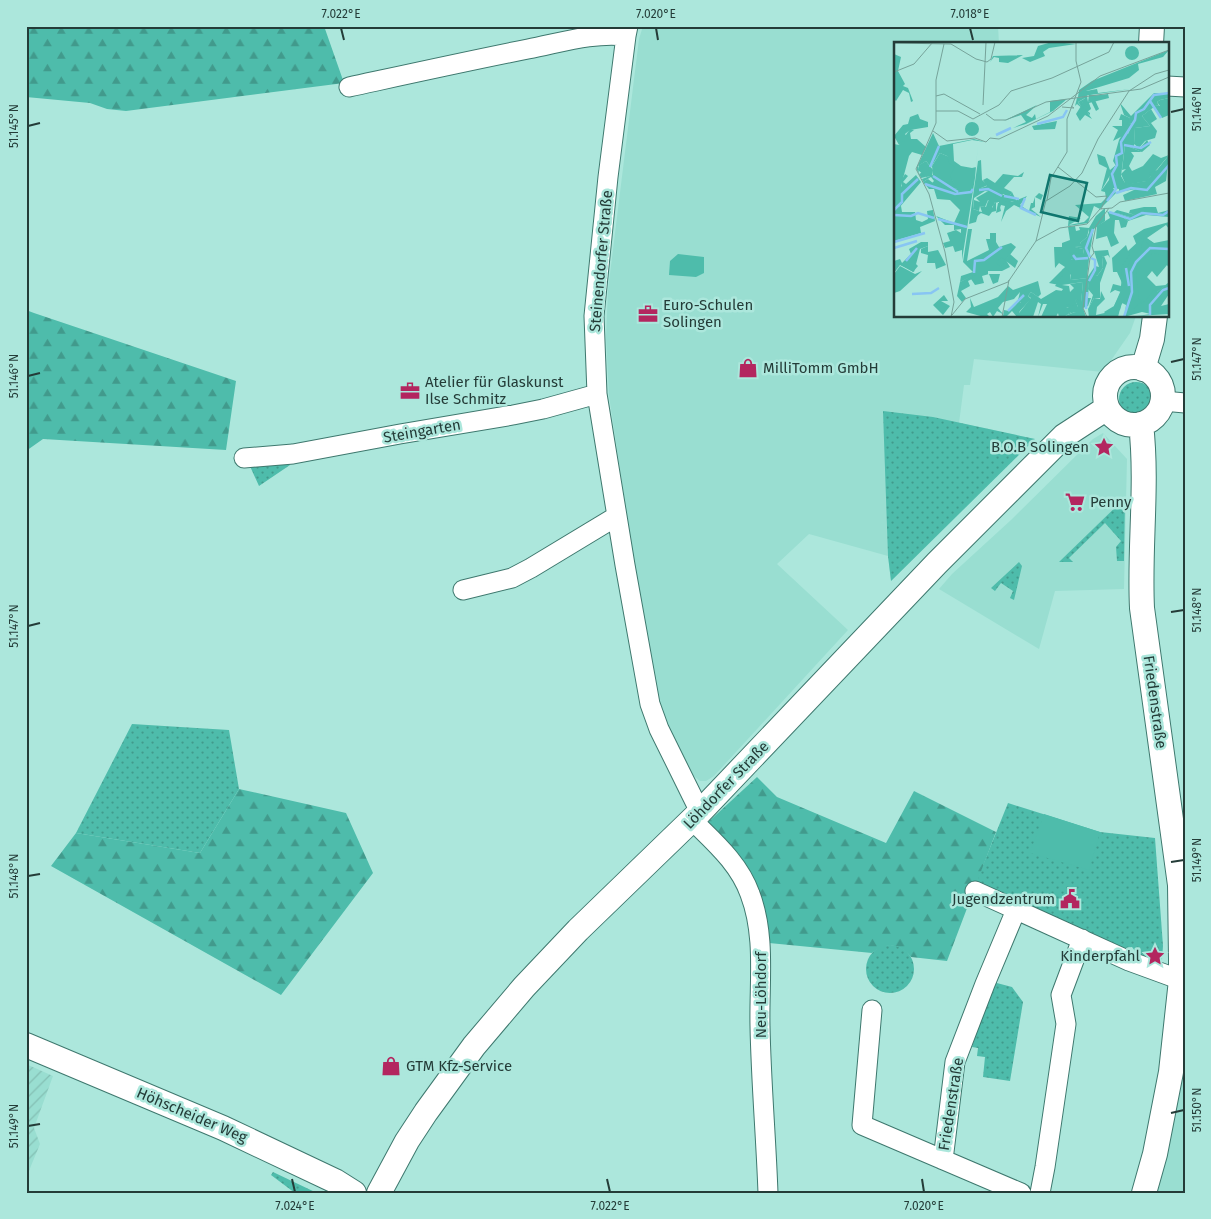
<svg xmlns="http://www.w3.org/2000/svg" width="1211" height="1219" font-family="'Fira Sans',sans-serif">
	<style>
		.built { fill: #99ded1 }
		.industrial { fill: url(#industrial-furrows) }
		.grass { fill: url(#grass-dots) }
		.forest { fill: url(#forest-firs) }
		.garden { fill: #4ebcab }
		.lines { fill: none; stroke-linecap: round; stroke-linejoin: round }
		.minor-casing { stroke: #3e786e; stroke-width: 21 }
		.major-casing { stroke: #3e786e; stroke-width: 26 }
		.minor { stroke: #fff; stroke-width: 19 }
		.major { stroke: #fff; stroke-width: 24 }
		.ticks { fill: none; stroke: #243c38; stroke-width: 2 }
		.labels { text-anchor: middle; stroke-width: 5; stroke-linejoin: round; paint-order: stroke }
		.street-label { font-size: 15px; fill: #243c38; stroke: #ace7dc }
		.poi-label { font-size: 15px; fill: #243c38; stroke: #ace7dc; text-anchor: start }
		.inset-river { fill: none; stroke: #88c5f3; stroke-width: 2.5 }
		.inset-road { fill: none; stroke: #76a39a; stroke-width: 1 }
		.view { fill: #0f766e; fill-opacity: 0.15; stroke: #0f766e; stroke-width: 2.5 }
		.inset-edge { fill: none; stroke: #243c38; stroke-width: 2.5 }
		.neatline { fill: none; stroke: #243c38; stroke-width: 2 }
		.ticks-label { font-size: 12px; text-anchor: middle; fill: #243c38 }
	</style>
	<defs>
		<pattern id="industrial-furrows" width="10" height="10" patternUnits="userSpaceOnUse" patternTransform="scale(1.25)"><rect width="10" height="10" fill="#99ded1"/><path d="M-1 1l2-2M0 10L10 0M9 11l2-2" fill="none" stroke="#84bfb4"/></pattern>
		<pattern id="grass-dots" width="8" height="8" patternUnits="userSpaceOnUse" patternTransform="scale(1.25)"><rect width="8" height="8" fill="#4ebcab"/><path d="M2 2h.1M6 6h.1" fill="none" stroke="#419a8c" stroke-width="1.8" stroke-linecap="round"/></pattern>
		<pattern id="forest-firs" width="22" height="20" patternUnits="userSpaceOnUse" patternTransform="scale(1.25)"><rect width="22" height="20" fill="#4ebcab"/><path d="M5 1l3.5 6h-7zM16 11l3.5 6h-7z" fill="#419a8c"/></pattern>
	</defs>
	<rect width="100%" height="100%" fill="#ace7dc"/>
	<!-- built -->
	<path class="built" d="M 643,26 L 998,26 L 999,44 L 895,44 L 895,316 L 1136,316 L 1130,333 L 1103,372 L 974,359 L 970,385 L 964,385 L 959,423 L 1035,439 L 891,581 L 888,556 L 809,534 L 777,564 L 848,630 L 714,776 L 706,781 L 700,781 L 689,772 L 661,716 L 651,676 L 609,396 L 606,337 L 608,290 L 639,39 Z
		M 1103,433 L 1127,459 L 1124,589 L 1055,591 L 1039,649 L 939,589 L 952,574 L 1011,520 L 1093,439 Z
		M 1185,1061 L 1185,1193 L 1155,1193 L 1175,1118 Z"/>
	<!-- industrial -->
	<path class="industrial" d="M 26,1064 L 53,1076 L 34,1128 L 40,1144 L 26,1178 Z"/>
	<!-- grass -->
	<path class="grass" d="M1119 399a17 17 0 1 1 34 0a17 17 0 1 1-34 0Z
		M 883,411 L 933,417 L 1035,439 L 891,581 L 888,556 Z
		M 288,459 L 290,465 L 259,486 L 249,464 Z
		M 1125,498 L 1124,561 L 1117,561 L 1116,547 L 1121,541 L 1105,523 L 1069,558 L 1073,562 L 1059,562 Z
		M 1019,562 L 1022,566 L 1014,600 L 1010,598 L 1013,591 L 1001,583 L 995,591 L 991,588 Z
		M 132,724 L 229,730 L 239,789 L 200,853 L 76,833 Z
		M 1008,803 L 1100,832 L 1155,838 L 1163,946 L 1162,959 L 1159,963 C 1150,963 1137,955 1132,947 L 1120,949 L 975,885 Z
		M866 969a24 24 0 1 1 48 0a24 24 0 1 1-48 0Z
		M 993,982 L 1012,987 L 1023,1002 L 1010,1081 L 983,1077 L 985,1057 L 977,1056 L 978,1048 L 972,1047 Z
		M 273,1172 L 317,1193 L 295,1193 L 271,1175 Z"/>
	<!-- forest -->
	<path class="forest" d="M 26,26 L 324,26 L 344,83 L 126,111 L 107,109 L 90,103 L 26,97 Z
		M 26,310 L 34,313 L 236,381 L 226,450 L 43,439 L 26,451 Z
		M 757,777 L 777,797 L 886,843 L 914,791 L 996,832 L 947,961 L 911,957 C 900,943 885,942 872,953 L 769,943 L 755,885 L 705,825 Z
		M 239,789 L 346,813 L 373,873 L 281,995 L 51,866 L 76,833 L 200,853 Z"/>
	<!-- garden -->
	<path class="garden" d="M 678,254 L 704,257 L 704,273 L 696,277 L 669,275 L 670,261 Z
		M 1044,814 L 1100,832 L 1089,870 L 1030,853 Z"/>
	<g class="lines">
		<defs>
			<path id="minor" d="M 628,26 L 626,36 L 608,177 L 594,316 L 597,394 L 625,565 L 650,704 L 659,729 L 700,812
				M 1167,86 L 1185,87
				M 349,87 C 409,74 468,61 528,49 C 560,43 593,32 626,36
				M 1163,401 L 1185,403
				M 244,458 L 293,454 L 400,434 L 513,415 L 543,409 L 597,394
				M 463,590 L 512,578 L 531,568 L 617,516
				M 692,820 C 714,842 739,863 750,894 C 766,936 759,982 760,1026 C 761,1081 766,1137 768,1193
				M 975,891 L 1129,961 L 1181,980
				M 872,1010 L 862,1125 L 1021,1193
				M 943,1160 L 955,1062 L 985,984 L 1016,910
				M 1040,1193 L 1045,1167 L 1066,1024 L 1061,995 L 1082,939"/>
			<path id="major" d="M 1151,44 L 1152,26
				M1105 396a29 29 0 1 1 58 0a29 29 0 1 1-58 0Z
				M 1143,369 L 1152,339 L 1155,316
				M 1141,424 C 1148,485 1139,547 1142,608 L 1180,885 L 1181,959 L 1181,980 L 1171,1072 L 1155,1154 L 1144,1193
				M 26,1045 L 223,1128 L 335,1181 L 354,1193
				M 379,1193 L 407,1141 L 426,1112 L 474,1046 L 524,987 L 578,930 L 700,812 L 937,563 L 1064,436 L 1107,408"/>
		</defs>
		<!-- minor casing -->
		<use href="#minor" class="minor-casing"/>
		<!-- major casing -->
		<use href="#major" class="major-casing"/>
		<!-- minor -->
		<use href="#minor" class="minor"/>
		<!-- major -->
		<use href="#major" class="major"/>
	</g>
	<!-- ticks -->
	<path class="ticks" d="M 341,28 L 344,40M 656,28 L 658,40M 970,28 L 973,40M 1171,112 L 1184,109M 28,126 L 40,123M 1171,362 L 1184,359M 28,376 L 40,373M 1171,612 L 1184,610M 28,626 L 40,623M 1171,862 L 1184,860M 28,876 L 40,874M 1171,1113 L 1184,1110M 28,1126 L 40,1124M 292,1179 L 295,1192M 607,1179 L 610,1192M 922,1179 L 924,1192"/>
	<!-- icons -->
	<defs>
		<symbol id="office-bare" viewBox="-9 -9 18 18"><path d="M-6-3h4V-5.5h4V-3h4V5H-6ZM-1-4.5V-3h2v-1.5ZM-6 0V1H6V0Z" fill="#b3265f" stroke="#ace7dc" stroke-width="2.5" paint-order="stroke"/></symbol>
		<symbol id="shop-bare" viewBox="-9 -9 18 18"><path d="M-5-2.5h2.3a2.7 3.5 0 0 1 5.4 0H5L5.5 6h-11ZM-1.5-2.5h3a1.5 2.3 0 0 0-3 0Z" fill="#b3265f" stroke="#ace7dc" stroke-width="2.5" paint-order="stroke"/></symbol>
		<symbol id="sight-bare" viewBox="-9 -9 18 18"><path d="M0-6L1.8-2.2L6-1.7L2.9 1.2L3.7 5.4L0 3.3L-3.7 5.4L-2.9 1.2L-6-1.7L-1.8-2.2Z" fill="#b3265f" stroke="#ace7dc" stroke-width="2.5" paint-order="stroke"/></symbol>
		<symbol id="supermarket-bare" viewBox="-9 -9 18 18"><path d="M-6-5.5h2.5l.6 2H6L4.5 2H-2.5L-4.4-4H-6ZM-1.5 3.2a1.3 1.3 0 1 0 .1 0ZM3 3.2a1.3 1.3 0 1 0 .1 0Z" fill="#b3265f" stroke="#ace7dc" stroke-width="2.5" paint-order="stroke"/></symbol>
		<symbol id="civic-bare" viewBox="-9 -9 18 18"><path d="M-.6-6.5H3V-4.5H.6V-3L4-1V1h2V6H-6V1h2V-1L-.6-3ZM-1.2 2.5V6h2.4V2.5Z" fill="#b3265f" stroke="#ace7dc" stroke-width="2.5" paint-order="stroke"/></symbol>
	</defs>
	<g fill-rule="evenodd">
		<use href="#office-bare" x="634" y="300" width="28" height="28"/>
		<use href="#shop-bare" x="734" y="354" width="28" height="28"/>
		<use href="#office-bare" x="396" y="377" width="28" height="28"/>
		<use href="#sight-bare" x="1090" y="433" width="28" height="28"/>
		<use href="#supermarket-bare" x="1061" y="488" width="28" height="28"/>
		<use href="#civic-bare" x="1056" y="885" width="28" height="28"/>
		<use href="#sight-bare" x="1141" y="942" width="28" height="28"/>
		<use href="#shop-bare" x="377" y="1052" width="28" height="28"/>
	</g>
	<g class="labels">
		<!-- street labels -->
		<g class="street-label">
			<text transform="translate(601 261) rotate(-85)" y="5">Steinendorfer Straße</text>
			<text transform="translate(422 431) rotate(-10)" y="5">Steingarten</text>
			<text transform="translate(1155 702) rotate(82)" y="5">Friedenstraße</text>
			<text transform="translate(726 785) rotate(-46)" y="5">Löhdorfer Straße</text>
			<text transform="translate(761 995) rotate(-90)" y="5">Neu-Löhdorf</text>
			<text transform="translate(951 1104) rotate(-81)" y="5">Friedenstraße</text>
			<text transform="translate(192 1115) rotate(23)" y="5">Höhscheider Weg</text>
		</g>
		<!-- poi labels -->
		<g class="poi-label">
			<text x="663" y="310">Euro-Schulen<tspan x="663" dy="17">Solingen</tspan></text>
			<text x="763" y="373">MilliTomm GmbH</text>
			<text x="425" y="387">Atelier für Glaskunst<tspan x="425" dy="17">Ilse Schmitz</tspan></text>
			<text x="1089" y="452" text-anchor="end">B.O.B Solingen</text>
			<text x="1090" y="507">Penny</text>
			<text x="1055" y="904" text-anchor="end">Jugendzentrum</text>
			<text x="1140" y="961" text-anchor="end">Kinderpfahl</text>
			<text x="406" y="1071">GTM Kfz-Service</text>
		</g>
	</g>
	<!-- overview -->
	<g transform="translate(894 42)">
		<rect width="275" height="275" fill="#ace7dc"/>
		<path d="M231 11a7 7 0 1 1 14 0a7 7 0 1 1-14 0ZM 203,47 L 204,51 L 237,47 L 196,53 L 214,54 L 201,58 L 205,67 L 202,69 L 197,59 L 194,60 L 195,53 L 191,54 L 192,49 ZM 192,56 L 188,61 L 195,63 L 197,67 L 193,70 L 198,77 L 191,73 L 186,79 L 182,72 L 187,64 L 184,60 ZM 275,56 L 275,73 L 268,76 L 261,63 L 266,64 L 263,60 L 266,58 ZM 257,67 L 263,77 L 257,81 L 263,89 L 261,96 L 251,99 L 245,106 L 240,102 L 241,86 L 256,84 L 248,74 ZM 227,72 L 236,76 L 235,82 L 239,81 L 234,91 L 219,99 L 224,88 L 218,84 L 228,84 L 228,78 L 225,78 ZM 231,103 L 248,110 L 237,110 L 240,114 L 235,124 L 238,129 L 249,124 L 259,112 L 267,116 L 275,113 L 253,139 L 227,144 L 228,139 L 231,141 L 227,132 L 232,127 L 228,128 ZM 46,111 L 53,114 L 62,125 L 58,137 L 64,147 L 55,146 L 49,149 L 37,142 L 40,139 L 37,135 L 29,140 L 28,137 L 39,133 L 38,124 ZM 203,112 L 211,115 L 216,128 L 222,123 L 207,149 L 213,126 L 205,122 ZM 130,130 L 128,135 L 120,135 L 110,146 L 118,150 L 115,155 L 109,152 L 107,154 L 118,160 L 133,154 L 126,163 L 135,169 L 137,161 L 139,161 L 141,155 L 145,151 L 149,153 L 147,158 L 141,155 L 141,165 L 137,167 L 147,175 L 120,163 L 112,169 L 107,180 L 111,164 L 107,163 L 105,169 L 105,160 L 101,160 L 99,165 L 94,158 L 91,165 L 86,164 L 85,169 L 79,167 L 80,158 L 86,160 L 82,156 L 96,148 L 87,146 L 93,144 L 89,138 L 93,136 L 101,141 L 109,132 L 124,134 ZM 11,132 L 14,134 L 9,140 L 12,142 L 22,133 L 27,140 L 5,166 L 9,153 L 7,139 ZM 250,165 L 251,169 L 239,176 L 223,171 L 234,179 L 232,185 L 227,186 L 225,178 L 221,178 L 220,191 L 225,201 L 217,205 L 213,194 L 202,197 L 203,184 L 216,176 L 213,169 L 218,172 L 223,168 L 241,173 L 235,171 L 236,168 ZM 202,174 L 195,215 L 192,205 L 195,200 L 195,187 L 193,195 L 186,201 L 189,204 L 181,205 L 189,207 L 190,212 L 177,218 L 195,217 L 193,236 L 177,238 L 177,233 L 172,228 L 165,243 L 155,241 L 171,225 L 165,221 L 161,226 L 160,205 L 168,205 L 168,201 L 176,198 L 174,185 L 181,184 L 182,189 L 186,188 L 185,185 L 195,186 ZM 275,180 L 275,187 L 272,183 L 253,196 L 261,202 L 275,199 L 275,226 L 273,223 L 263,235 L 258,229 L 253,235 L 262,244 L 272,243 L 242,267 L 231,272 L 232,263 L 228,261 L 226,268 L 213,273 L 210,270 L 220,264 L 227,250 L 221,248 L 216,251 L 219,242 L 227,244 L 228,241 L 223,230 L 219,230 L 218,216 L 232,203 L 234,209 L 243,204 L 239,194 L 250,187 ZM 34,204 L 34,210 L 44,208 L 52,223 L 42,227 L 41,221 L 33,221 L 34,213 L 27,211 L 27,207 ZM 210,214 L 213,221 L 206,241 L 206,256 L 200,256 L 195,265 L 199,253 L 194,247 L 195,240 L 199,231 L 203,234 L 209,226 L 208,215 ZM 6,224 L 21,232 L 28,229 L 6,249 L 0,251 L 0,232 ZM 83,231 L 84,234 L 74,239 L 76,244 L 67,249 L 72,256 L 68,260 L 63,254 L 66,240 ZM 189,240 L 187,261 L 181,257 L 184,265 L 172,265 L 177,266 L 177,270 L 171,274 L 181,270 L 186,275 L 165,275 L 164,271 L 162,275 L 147,275 L 153,262 L 149,262 L 144,275 L 147,262 L 144,260 L 139,275 L 123,275 L 118,269 L 112,275 L 109,274 L 110,268 L 115,269 L 125,260 L 128,261 L 125,271 L 137,256 L 134,254 L 137,250 L 147,257 L 162,248 L 176,250 L 180,246 L 176,242 ZM 50,253 L 54,259 L 47,259 L 56,264 L 49,273 L 39,263 Z" fill="#4ebcab"/>
		<path d="M 158,0 L 182,2 L 155,6 L 149,10 L 151,14 L 136,20 L 128,16 L 140,14 L 144,4 ZM 275,8 L 269,15 L 244,22 L 245,28 L 235,36 L 192,49 L 194,60 L 202,56 L 198,54 L 214,52 L 215,56 L 195,61 L 197,67 L 187,62 L 191,56 L 184,60 L 185,62 L 196,71 L 196,73 L 183,62 L 181,64 L 183,56 L 189,55 L 184,55 L 185,48 L 198,39 ZM 0,12 L 7,15 L 4,29 L 11,42 L 9,44 L 14,46 L 19,59 L 17,60 L 15,51 L 9,48 L 2,59 L 0,57 ZM 129,13 L 114,21 L 105,20 L 105,16 L 100,15 L 96,20 L 99,14 ZM 260,51 L 275,51 L 275,56 L 266,58 L 263,60 L 265,64 L 261,63 L 270,68 L 267,71 L 268,76 L 260,65 L 248,74 L 256,84 L 241,86 L 240,104 L 246,106 L 253,98 L 256,103 L 248,110 L 231,103 L 227,134 L 231,141 L 228,143 L 252,139 L 257,134 L 255,131 L 263,128 L 275,113 L 272,139 L 261,145 L 263,152 L 231,159 L 229,153 L 242,147 L 225,150 L 225,147 L 219,146 L 222,151 L 206,167 L 200,164 L 194,181 L 174,184 L 175,174 L 187,176 L 175,183 L 190,180 L 195,175 L 181,163 L 207,161 L 212,156 L 211,150 L 207,149 L 215,138 L 216,128 L 219,129 L 222,124 L 219,119 L 225,98 L 232,86 L 234,92 L 239,81 L 232,83 L 236,76 L 230,73 L 226,61 L 237,74 ZM 173,57 L 159,69 L 132,82 L 119,86 L 132,80 L 127,73 L 109,79 L 143,63 L 132,73 L 138,76 L 141,72 L 142,77 L 156,70 L 156,59 ZM 16,87 L 20,88 L 16,91 L 17,97 L 23,97 L 32,105 L 28,113 L 18,110 L 15,114 L 7,144 L 14,149 L 4,165 L 7,164 L 8,170 L 21,170 L 22,178 L 28,180 L 34,177 L 33,169 L 39,168 L 41,179 L 26,185 L 27,191 L 0,199 L 0,102 L 5,103 ZM 39,91 L 45,104 L 80,97 L 91,100 L 78,98 L 59,102 L 60,119 L 67,124 L 78,126 L 82,125 L 84,102 L 81,136 L 68,218 L 68,208 L 61,210 L 59,204 L 51,206 L 49,201 L 56,199 L 53,191 L 62,188 L 67,191 L 67,187 L 60,188 L 60,183 L 51,183 L 42,174 L 60,181 L 66,168 L 56,158 L 43,157 L 40,147 L 35,147 L 29,140 L 34,137 L 49,149 L 53,144 L 63,147 L 56,134 L 61,125 L 55,121 L 53,114 L 46,111 L 37,125 L 32,119 L 24,124 L 25,132 L 29,130 L 32,135 L 27,136 L 23,128 L 23,125 ZM 87,118 L 88,138 L 94,143 L 87,146 L 91,146 L 115,155 L 118,150 L 123,160 L 110,159 L 103,151 L 100,150 L 102,155 L 99,155 L 99,150 L 91,149 L 80,156 L 79,167 L 85,169 L 82,180 L 75,182 L 84,119 ZM 250,165 L 262,165 L 264,171 L 275,168 L 275,175 L 252,173 L 234,179 L 223,171 L 239,176 L 250,169 ZM 211,166 L 211,179 L 197,189 L 193,203 L 195,217 L 177,219 L 180,215 L 174,210 L 190,212 L 189,207 L 180,205 L 188,204 L 186,201 L 193,195 L 202,174 ZM 74,187 L 78,187 L 73,219 L 95,208 L 92,197 L 96,197 L 96,191 L 102,191 L 102,200 L 105,205 L 117,201 L 122,205 L 112,218 L 116,225 L 108,229 L 94,229 L 94,232 L 106,232 L 104,240 L 99,242 L 95,232 L 88,234 L 90,241 L 81,243 L 77,237 L 83,232 L 66,240 L 67,234 L 79,230 L 69,220 ZM 248,196 L 250,196 L 247,206 L 237,216 L 232,230 L 235,237 L 242,222 L 253,207 L 275,207 L 275,215 L 259,211 L 245,220 L 242,230 L 245,258 L 250,257 L 239,267 L 252,258 L 260,248 L 263,250 L 275,240 L 275,252 L 267,264 L 275,262 L 275,272 L 243,274 L 257,272 L 248,270 L 230,275 L 237,257 L 233,255 L 227,263 L 224,275 L 195,275 L 194,267 L 200,256 L 206,257 L 207,249 L 211,257 L 203,265 L 202,273 L 223,268 L 220,264 L 227,248 L 228,224 L 236,212 L 234,209 ZM 252,196 L 260,201 L 275,198 L 275,205 L 258,206 L 251,199 ZM 27,200 L 34,200 L 34,204 L 26,207 L 20,230 L 6,223 L 0,231 L 0,219 L 6,217 L 8,221 L 17,212 L 15,207 ZM 214,208 L 216,216 L 214,213 L 208,215 L 209,226 L 203,234 L 199,232 L 195,240 L 194,256 L 197,256 L 194,264 L 189,266 L 192,275 L 182,274 L 181,270 L 170,274 L 177,270 L 172,262 L 184,265 L 180,256 L 187,260 L 189,240 L 168,243 L 175,244 L 176,250 L 167,250 L 169,247 L 161,244 L 169,233 L 168,228 L 171,226 L 176,230 L 177,238 L 193,236 L 201,224 L 205,225 L 200,209 ZM 144,239 L 147,252 L 144,255 L 137,250 L 134,254 L 137,257 L 124,271 L 127,260 L 114,268 L 124,258 L 126,250 L 120,257 L 109,260 L 104,266 L 109,272 L 103,269 L 99,275 L 96,270 L 93,272 L 96,275 L 90,275 L 72,270 L 77,265 L 76,256 L 80,265 L 104,255 L 114,244 L 119,248 Z" fill="#4ebcab"/>
		<path d="M 25,204 L 21,221 L 24,224 L 19,230 L 7,223 Z" fill="#4ebcab"/>
		<path d="M 24,72 L 26,77 L 34,80 L 34,85 L 16,88 L 11,92 L 14,96 L 5,103 L 0,94 L 9,83 L 14,82 L 16,75 ZM71 87a7 7 0 1 1 14 0a7 7 0 1 1-14 0Z" fill="#4ebcab"/>
		<path d="M 163,79 L 161,87 L 140,88 L 138,84 ZM 32,119 L 39,128 L 38,134 L 32,135 L 24,128 L 25,123 ZM 94,159 L 98,160 L 98,166 L 101,160 L 105,161 L 107,169 L 102,171 L 104,161 L 102,161 L 102,169 L 98,170 L 95,162 L 98,170 L 95,174 L 87,171 L 82,175 L 83,169 L 88,170 L 86,164 L 92,165 ZM 116,212 L 124,219 L 121,226 L 112,219 L 107,225 L 102,221 L 107,215 L 111,218 Z" fill="#4ebcab"/>
		<path class="inset-river" d="M 256,59 L 267,76M 143,82 L 169,75 L 173,68M 102,93 L 117,86M 230,103 L 247,106 L 257,100M 36,125 L 45,104M 39,134 L 64,150M 31,142 L 61,152 L 77,150 L 79,147M 85,148 L 94,147 L 108,154M 222,151 L 237,146 L 253,148 L 275,123M 110,154 L 125,157M 131,156 L 127,166 L 142,173M 213,159 L 222,147 L 218,132 L 223,123 L 222,114 L 228,111 L 227,100 L 241,78 L 242,71 L 250,67 L 260,53 L 275,51M 0,168 L 8,160 L 8,152 L 24,137M 215,170 L 236,177 L 248,171 L 269,173 L 275,169M 0,173 L 17,174 L 24,171 L 40,176M 44,177 L 73,185M 0,200 L 31,191M 0,206 L 23,199M 179,213 L 182,217 L 194,216M 196,215 L 192,206 L 199,187M 12,219 L 23,206M 232,226 L 235,244M 80,231 L 81,219 L 90,218 L 108,205M 195,239 L 201,228 L 201,218 L 197,216M 18,252 L 37,251 L 45,246M 192,267 L 193,250M 114,269 L 130,253M 256,273 L 256,263 L 269,248 L 275,246M 230,275 L 238,250 L 237,230 L 242,220 L 256,206 L 275,207"/>
		<path class="inset-road" d="M 0,1 L 57,2 L 82,17 L 93,20 L 97,17 L 101,0M 50,2 L 42,38 L 42,81 L 22,127 L 35,152 L 51,210 L 60,260 L 57,275M 0,30 L 20,22 L 39,0M 42,54 L 50,52 L 86,72M 89,63 L 92,0M 168,65 L 180,66 L 177,64M 42,69 L 64,69 L 79,77 L 105,63 L 117,49 L 158,36 L 215,10 L 220,0M 92,72 L 100,78 L 112,78 L 152,60 L 247,47 L 275,35M 39,89 L 53,99 L 81,96 L 92,100M 92,100 L 96,96 L 105,97 L 154,74 L 206,34 L 275,8M 164,125 L 202,155 L 213,154 L 207,167M 153,158 L 157,136 L 173,110 L 173,77 L 187,40 L 182,19 L 182,0M 152,159 L 176,144 L 188,131 L 204,97 L 235,49 L 261,32 L 275,28M 142,199 L 152,158M 58,273 L 71,257 L 114,240 L 142,199 L 166,186 L 193,182 L 206,167 L 218,166 L 226,160 L 275,151M 108,275 L 115,238M 193,275 L 189,266 L 196,216 L 200,211 L 198,204 L 202,184 L 215,166"/>
		<path class="view" d="M 156,133 L 193,141 L 184,179 L 147,170 Z"/>
		<rect width="275" height="275" class="inset-edge"/>
	</g>
	<!-- border -->
	<rect width="1211" height="1219" fill="none" stroke="#ace7dc" stroke-width="55"/>
	<rect x="28" y="28" width="1156" height="1164" class="neatline"/>
	<g class="ticks-label">
		<text x="341" y="18">7.022°E</text>
		<text x="656" y="18">7.020°E</text>
		<text x="970" y="18">7.018°E</text>
		<text transform="translate(1197 109) rotate(-90)" y="4">51.146°N</text>
		<text transform="translate(14 126) rotate(-90)" y="4">51.145°N</text>
		<text transform="translate(1197 359) rotate(-90)" y="4">51.147°N</text>
		<text transform="translate(14 376) rotate(-90)" y="4">51.146°N</text>
		<text transform="translate(1197 610) rotate(-90)" y="4">51.148°N</text>
		<text transform="translate(14 626) rotate(-90)" y="4">51.147°N</text>
		<text transform="translate(1197 860) rotate(-90)" y="4">51.149°N</text>
		<text transform="translate(14 876) rotate(-90)" y="4">51.148°N</text>
		<text transform="translate(1197 1110) rotate(-90)" y="4">51.150°N</text>
		<text transform="translate(14 1126) rotate(-90)" y="4">51.149°N</text>
		<text x="295" y="1210">7.024°E</text>
		<text x="610" y="1210">7.022°E</text>
		<text x="924" y="1210">7.020°E</text>
	</g>
</svg>
